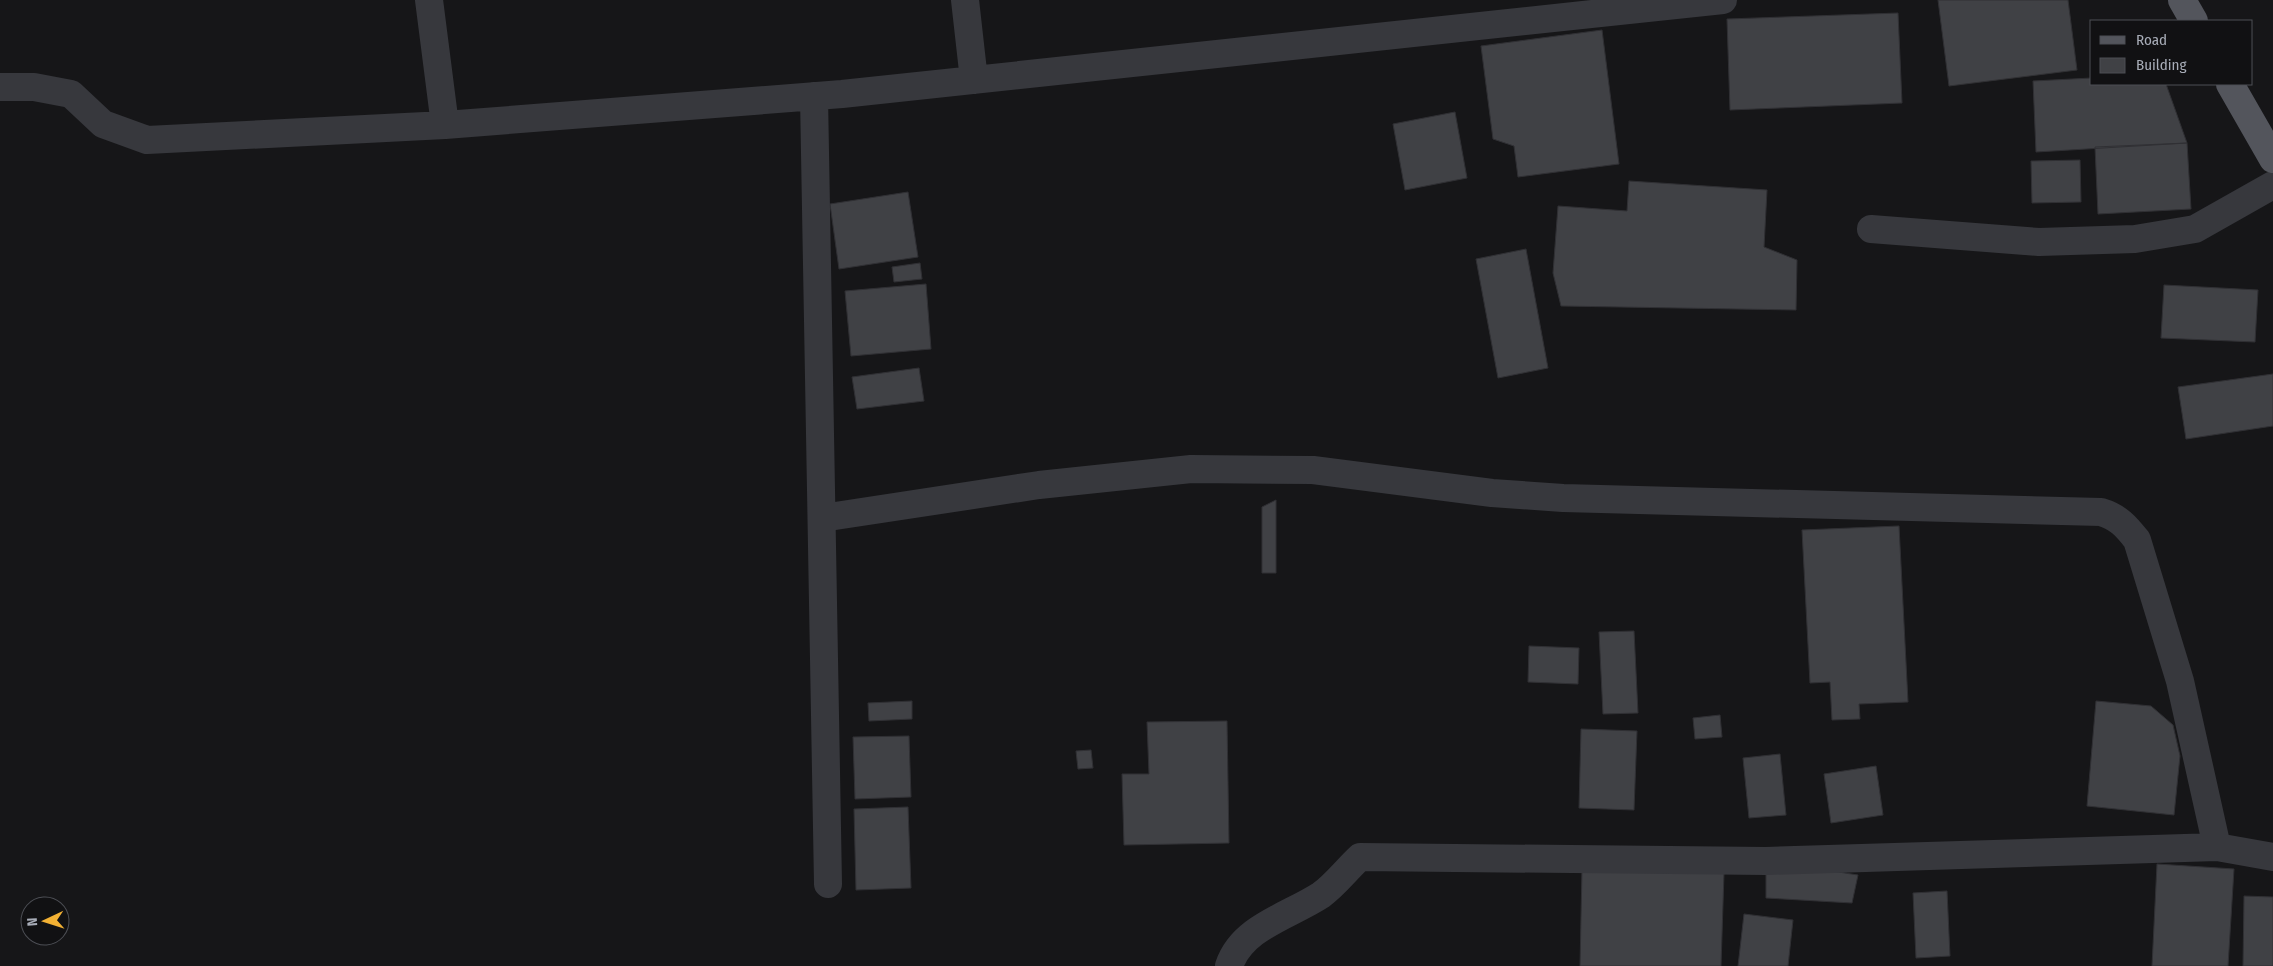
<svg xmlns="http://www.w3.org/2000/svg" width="2273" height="966" font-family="'Fira Sans Condensed',sans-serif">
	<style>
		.building { fill: #404145; stroke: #303034 }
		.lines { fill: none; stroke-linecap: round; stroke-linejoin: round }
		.street { stroke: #37383d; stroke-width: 28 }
		.primary { stroke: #53555c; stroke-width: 28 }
	</style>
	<rect width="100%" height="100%" fill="#161618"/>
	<!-- building -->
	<path class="building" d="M 1938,0 L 2068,0 L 2077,70 L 1949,86 Z
		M 1898,13 L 1902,103 L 1730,110 L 1727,19 Z
		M 1602,30 L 1619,164 L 1518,177 L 1514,146 L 1493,139 L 1481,46 Z
		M 2092,78 L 2092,84 L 2166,84 L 2187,143 L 2036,152 L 2033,81 Z
		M 1455,112 L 1467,178 L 1405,190 L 1393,124 Z
		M 2187,143 L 2191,209 L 2098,214 L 2095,147 Z
		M 2080,160 L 2081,202 L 2032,203 L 2031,161 Z
		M 1629,181 L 1767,190 L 1764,247 L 1797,260 L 1796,310 L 1561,306 L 1553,273 L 1558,206 L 1627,211 Z
		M 908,192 L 918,257 L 839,269 L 830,204 Z
		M 1526,249 L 1548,368 L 1498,378 L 1476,259 Z
		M 920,263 L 922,279 L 894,282 L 892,267 Z
		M 926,284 L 931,349 L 851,356 L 845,291 Z
		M 2164,285 L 2258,290 L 2255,342 L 2161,338 Z
		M 919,368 L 924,401 L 857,409 L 852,377 Z
		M 2273,374 L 2273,426 L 2186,439 L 2178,387 Z
		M 1276,500 L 1276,573 L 1262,573 L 1262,507 Z
		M 1899,526 L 1908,702 L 1859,704 L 1860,719 L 1832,720 L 1830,682 L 1810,683 L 1802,530 Z
		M 1634,631 L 1638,713 L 1603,714 L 1599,632 Z
		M 1529,646 L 1579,648 L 1578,684 L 1528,682 Z
		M 912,701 L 912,719 L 869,721 L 868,703 Z
		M 2096,701 L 2151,706 L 2173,725 L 2180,756 L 2174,815 L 2087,806 Z
		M 1720,715 L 1722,737 L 1695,739 L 1693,718 Z
		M 1227,721 L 1229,843 L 1124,845 L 1122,774 L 1149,774 L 1147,722 Z
		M 1581,729 L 1637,731 L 1634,810 L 1579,808 Z
		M 909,736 L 911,797 L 855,799 L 853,737 Z
		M 1091,750 L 1093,768 L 1078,769 L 1076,751 Z
		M 1780,754 L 1786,815 L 1749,818 L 1743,758 Z
		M 1876,766 L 1883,815 L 1831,823 L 1824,774 Z
		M 908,807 L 911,888 L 856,890 L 854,809 Z
		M 1766,861 L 1858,875 L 1852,903 L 1766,898 Z
		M 2157,864 L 2234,869 L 2228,966 L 2152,966 Z
		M 1582,869 L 1724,873 L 1721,966 L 1580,966 Z
		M 1947,891 L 1950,956 L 1916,958 L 1913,893 Z
		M 2244,896 L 2273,897 L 2273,966 L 2243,966 Z
		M 1744,914 L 1793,920 L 1788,966 L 1738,966 Z"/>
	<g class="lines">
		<!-- street -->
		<path class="street" d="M 429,0 L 445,125
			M 965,0 L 974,80
			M 0,87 L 34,87 L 71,94 L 103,124 L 147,140 L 445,125 L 842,94 L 1723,0
			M 814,96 L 828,884
			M 1871,229 L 2039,242 L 2135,239 L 2195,229 L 2273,185
			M 822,518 L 1039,485 L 1191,469 L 1313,470 L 1492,493 L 1563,498 L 2101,512 C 2118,517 2126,526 2137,540 L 2180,681 L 2217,847
			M 1229,966 C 1242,927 1289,916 1321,895 C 1335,885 1347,869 1360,857 L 1766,861 L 2217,847 L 2273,857"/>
		<!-- primary -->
		<path class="primary" d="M 2182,0 L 2194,21
			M 2230,84 L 2273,159"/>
	</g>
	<!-- legend -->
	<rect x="2090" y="20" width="162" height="65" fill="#111113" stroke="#4d4f55"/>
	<rect x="2100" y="36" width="25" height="8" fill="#53555c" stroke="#4d4f55"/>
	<text x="2136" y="45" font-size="15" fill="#a8adb8">Road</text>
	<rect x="2100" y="58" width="25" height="15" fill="#404145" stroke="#4d4f55"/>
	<text x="2136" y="70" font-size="15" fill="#a8adb8">Building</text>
	<!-- north arrow -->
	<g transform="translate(45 921) rotate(266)"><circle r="24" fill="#111113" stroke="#4d4f55"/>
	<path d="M0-4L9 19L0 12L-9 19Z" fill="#f2b134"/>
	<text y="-8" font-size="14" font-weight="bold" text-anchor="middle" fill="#a8adb8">N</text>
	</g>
</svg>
